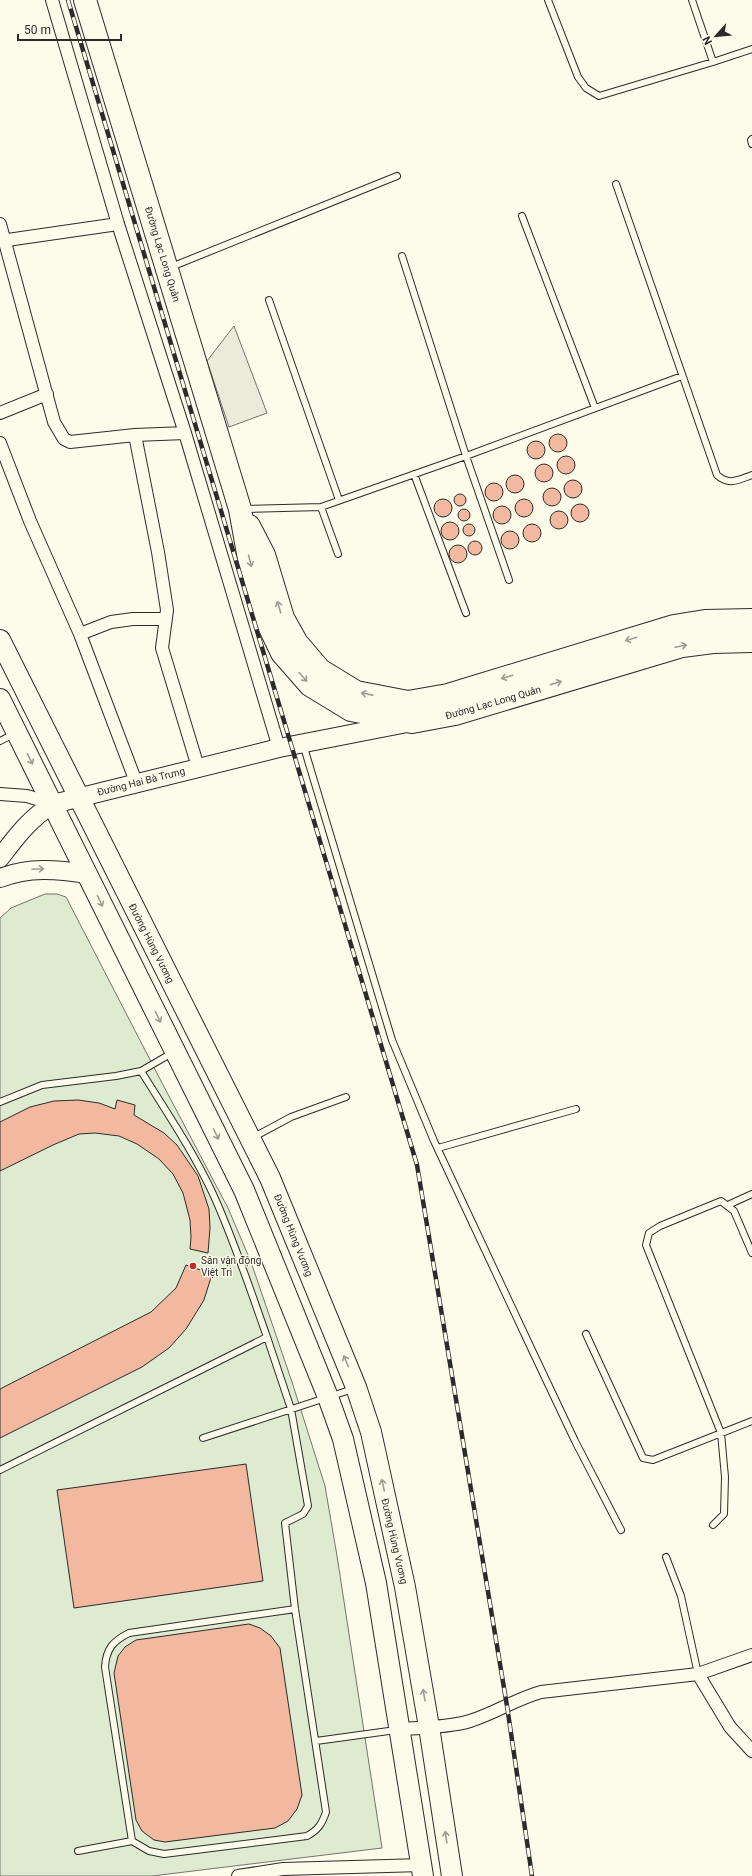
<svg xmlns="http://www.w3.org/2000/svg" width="752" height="1876" font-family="Roboto,sans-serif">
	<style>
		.green { fill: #deebd1; stroke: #74746e }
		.parking { fill: #eceadb; stroke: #74746e }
		.building { fill: #f2b8a0; stroke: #2b2b2b }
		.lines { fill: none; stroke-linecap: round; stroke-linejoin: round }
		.lane-casing { stroke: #2b2b2b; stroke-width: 8 }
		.street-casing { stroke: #2b2b2b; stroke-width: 14 }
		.secondary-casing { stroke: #2b2b2b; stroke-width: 20 }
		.primary-casing { stroke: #2b2b2b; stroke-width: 22 }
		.highway-casing { stroke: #2b2b2b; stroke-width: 24 }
		.lane { stroke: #fdfbea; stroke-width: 6 }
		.street { stroke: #fdfbea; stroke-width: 12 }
		.secondary { stroke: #fdfbea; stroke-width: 18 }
		.primary { stroke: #fdfbea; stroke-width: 20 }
		.highway { stroke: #fdfbea; stroke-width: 22 }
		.rail-casing { stroke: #2b2b2b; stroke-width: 4.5 }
		.rail { stroke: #fdfbea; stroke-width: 3; stroke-dasharray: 9; stroke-linecap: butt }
		.oneway { stroke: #9e9d94 }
		.poi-dot { fill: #c62828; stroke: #fdfbea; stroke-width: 1.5 }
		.labels { text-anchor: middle; stroke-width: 3; stroke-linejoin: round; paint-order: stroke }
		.street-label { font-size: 10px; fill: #2b2b2b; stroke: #fdfbea }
		.poi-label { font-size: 10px; fill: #2b2b2b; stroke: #fdfbea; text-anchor: start }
	</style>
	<rect width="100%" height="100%" fill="#fdfbea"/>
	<!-- green -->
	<path class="green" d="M 45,894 L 57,894 L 66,897 L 161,1081 L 228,1208 L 251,1262 L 292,1382 L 325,1486 L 337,1556 L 382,1848 L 152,1876 L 0,1876 L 0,918 L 11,908 Z"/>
	<!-- parking -->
	<path class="parking" d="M 234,326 L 267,413 L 229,427 L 207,361 Z"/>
	<!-- building -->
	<path class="building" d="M549 443a9 9 0 1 1 18 0a9 9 0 1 1-18 0Z
		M527 450a9 9 0 1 1 18 0a9 9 0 1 1-18 0Z
		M557 465a9 9 0 1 1 18 0a9 9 0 1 1-18 0Z
		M535 473a9 9 0 1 1 18 0a9 9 0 1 1-18 0Z
		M506 484a9 9 0 1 1 18 0a9 9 0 1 1-18 0Z
		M564 489a9 9 0 1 1 18 0a9 9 0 1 1-18 0Z
		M485 492a9 9 0 1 1 18 0a9 9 0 1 1-18 0Z
		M543 497a9 9 0 1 1 18 0a9 9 0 1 1-18 0Z
		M454 500a6 6 0 1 1 12 0a6 6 0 1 1-12 0Z
		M515 508a9 9 0 1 1 18 0a9 9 0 1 1-18 0Z
		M434 508a9 9 0 1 1 18 0a9 9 0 1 1-18 0Z
		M571 513a9 9 0 1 1 18 0a9 9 0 1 1-18 0Z
		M493 515a9 9 0 1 1 18 0a9 9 0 1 1-18 0Z
		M458 515a6 6 0 1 1 12 0a6 6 0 1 1-12 0Z
		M550 520a9 9 0 1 1 18 0a9 9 0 1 1-18 0Z
		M441 531a9 9 0 1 1 18 0a9 9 0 1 1-18 0Z
		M463 530a6 6 0 1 1 12 0a6 6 0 1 1-12 0Z
		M523 533a9 9 0 1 1 18 0a9 9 0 1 1-18 0Z
		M501 540a9 9 0 1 1 18 0a9 9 0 1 1-18 0Z
		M468 548a7 7 0 1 1 14 0a7 7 0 1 1-14 0Z
		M449 554a9 9 0 1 1 18 0a9 9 0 1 1-18 0Z
		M 78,1100 L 99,1103 L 115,1109 L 117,1100 L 135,1105 L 134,1115 L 164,1133 L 177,1145 L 198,1176 L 209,1209 L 210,1228 L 208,1253 L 190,1249 L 191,1237 L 190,1220 L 183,1193 L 173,1174 L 159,1159 L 137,1144 L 119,1136 L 95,1133 L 79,1134 L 53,1145 L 0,1171 L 0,1122 L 30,1107 L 54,1101 Z
		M 186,1265 L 212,1274 L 204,1300 L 186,1329 L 169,1348 L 142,1367 L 0,1438 L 0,1389 L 151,1312 L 176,1288 Z
		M 246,1464 L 263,1581 L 74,1608 L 57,1490 Z
		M 249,1624 L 260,1628 L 271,1636 L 280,1648 L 302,1795 L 297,1809 L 288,1821 L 275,1828 L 165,1842 L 154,1840 L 142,1831 L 136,1820 L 114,1673 L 118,1656 L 125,1647 L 136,1640 Z"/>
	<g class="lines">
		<defs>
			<path id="lane" d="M 548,0 L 578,77 L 586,88 L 599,96 L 713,62 L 752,49
				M 692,0 L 713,62
				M 752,139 L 751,140 L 752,144
				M 616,184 L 717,475 C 729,486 738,480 752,475
				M 522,216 L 595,408
				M 402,256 L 466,456 L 509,580
				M 171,267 L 397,176
				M 269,300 L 339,500
				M 414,474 L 466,613
				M 321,507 L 338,554
				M 245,509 L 321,507 L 466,456 L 682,376
				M 0,741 L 14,734
				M 303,744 L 392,1040 L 434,1141 L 531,1348 L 575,1441 L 621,1530
				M 0,1102 L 42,1085 L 116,1076 L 141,1071 L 172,1053
				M 252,1138 L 291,1117 L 346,1097
				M 438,1148 L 576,1109
				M 728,1205 L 752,1194
				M 586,1334 L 643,1458 L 653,1460 L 752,1421
				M 203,1438 L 353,1389
				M 0,1470 L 267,1337 C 250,1289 234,1240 213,1194 C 193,1151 166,1111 141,1071
				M 713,1525 L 724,1514 L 725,1477 L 721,1433 L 646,1245 L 649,1233 L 660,1226 L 721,1201 L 734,1211 L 752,1253
				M 666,1557 L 681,1596 L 698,1674
				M 316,1741 L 396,1730
				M 132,1841 L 105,1667 C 106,1649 113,1641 129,1633 L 295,1609
				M 78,1851 L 132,1841 L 149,1851 L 164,1854 L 307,1836 C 318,1830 322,1824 326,1812 L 295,1609 L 285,1523 L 303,1514 L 308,1506 L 291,1409 L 267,1337"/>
			<path id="street" d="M 52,0 L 118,224 L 185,433 L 279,748
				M 0,224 L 54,422 L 64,439 L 70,442 L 135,435 L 185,433
				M 0,241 L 118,224
				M 0,413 L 47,394
				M 135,435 L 158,552 L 167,610 L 162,648 L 198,767
				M 0,443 L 30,521 L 80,634 L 136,782
				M 80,634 L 111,622 L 133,619 L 165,619
				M 0,794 L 27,796 L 53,804
				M 698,1674 L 730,1727 L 752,1751
				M 400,1729 C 420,1728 451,1727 470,1721 C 495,1713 516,1699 541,1692 L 698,1674 L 752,1655
				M 238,1876 L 283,1869 L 422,1865"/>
			<path id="secondary" d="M 0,858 C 16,837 30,818 53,804 L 279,748 L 407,723
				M 0,878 C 29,867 56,869 87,874"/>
			<path id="primary" d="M 0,640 L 270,1178 L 356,1387 L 371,1432 L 405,1587 L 429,1727 L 452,1876
				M 0,699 L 244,1190 L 328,1397 L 343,1439 L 376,1583 L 423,1876"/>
			<path id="highway" d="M 85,0 L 240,509 L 249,559 L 268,624 L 282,653 L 310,685 L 351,710 L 412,722 L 455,714 L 682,646 L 713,642 L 752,641
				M 249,526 L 264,555 L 283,618 L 297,643 L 320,670 L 356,692 L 408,702 L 448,695 L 674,626 L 705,621 L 752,620"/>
		</defs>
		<!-- lane casing -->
		<use href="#lane" class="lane-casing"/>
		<!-- street casing -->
		<use href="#street" class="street-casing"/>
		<!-- secondary casing -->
		<use href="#secondary" class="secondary-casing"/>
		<!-- primary casing -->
		<use href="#primary" class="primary-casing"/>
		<!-- highway casing -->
		<use href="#highway" class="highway-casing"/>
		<!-- lane -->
		<use href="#lane" class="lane"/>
		<!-- street -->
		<use href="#street" class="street"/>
		<!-- secondary -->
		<use href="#secondary" class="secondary"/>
		<!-- primary -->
		<use href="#primary" class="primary"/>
		<!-- highway -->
		<use href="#highway" class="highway"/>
		<defs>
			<path id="rail" d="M 68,0 L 417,1165 L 507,1706 L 532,1876"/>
		</defs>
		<!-- rail casing -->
		<use href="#rail" class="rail-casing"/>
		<!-- rail -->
		<use href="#rail" class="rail"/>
	</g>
	<!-- one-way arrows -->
	<defs><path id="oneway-shaft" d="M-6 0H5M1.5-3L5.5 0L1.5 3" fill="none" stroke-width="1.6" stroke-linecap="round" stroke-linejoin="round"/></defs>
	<g class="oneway">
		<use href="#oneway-shaft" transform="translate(250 561) rotate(76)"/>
		<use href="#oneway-shaft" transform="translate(279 607) rotate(-106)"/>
		<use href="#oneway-shaft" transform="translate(631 639) rotate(163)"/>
		<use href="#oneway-shaft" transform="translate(681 646) rotate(-12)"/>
		<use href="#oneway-shaft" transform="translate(303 677) rotate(48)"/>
		<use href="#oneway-shaft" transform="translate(507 677) rotate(163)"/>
		<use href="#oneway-shaft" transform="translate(556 683) rotate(-17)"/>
		<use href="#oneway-shaft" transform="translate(367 694) rotate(-169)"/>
		<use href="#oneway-shaft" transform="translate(30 759) rotate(63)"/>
		<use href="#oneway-shaft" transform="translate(38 869) rotate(-3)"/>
		<use href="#oneway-shaft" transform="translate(100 901) rotate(64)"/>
		<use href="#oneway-shaft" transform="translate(158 1017) rotate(64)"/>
		<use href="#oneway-shaft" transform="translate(216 1134) rotate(64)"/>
		<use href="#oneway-shaft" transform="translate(346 1361) rotate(-112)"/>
		<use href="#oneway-shaft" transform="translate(383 1485) rotate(-103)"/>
		<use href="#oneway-shaft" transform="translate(424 1695) rotate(-100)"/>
		<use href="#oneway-shaft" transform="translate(446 1837) rotate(-98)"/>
	</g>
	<!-- markers -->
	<circle class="poi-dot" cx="193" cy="1266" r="4"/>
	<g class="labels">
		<!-- street labels -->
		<g class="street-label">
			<text transform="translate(163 254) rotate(73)" y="4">Đường Lạc Long Quân</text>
			<text transform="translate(493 702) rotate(-16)" y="4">Đường Lạc Long Quân</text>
			<text transform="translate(141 781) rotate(-14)" y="4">Đường Hai Bà Trưng</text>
			<text transform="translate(152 943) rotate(63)" y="4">Đường Hùng Vương</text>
			<text transform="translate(294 1235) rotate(68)" y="4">Đường Hùng Vương</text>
			<text transform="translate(395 1541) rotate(77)" y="4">Đường Hùng Vương</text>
		</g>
		<!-- poi labels -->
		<g class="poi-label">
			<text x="201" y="1264">Sân vận động<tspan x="201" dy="12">Việt Trì</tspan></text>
		</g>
	</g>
	<!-- north arrow -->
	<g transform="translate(716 36) rotate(243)" stroke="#fdfbea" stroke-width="3" paint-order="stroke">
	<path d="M0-3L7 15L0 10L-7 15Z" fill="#2b2b2b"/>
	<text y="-6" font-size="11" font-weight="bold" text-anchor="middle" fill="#2b2b2b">N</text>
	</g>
	<!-- scale -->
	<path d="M18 34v6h103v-6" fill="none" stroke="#2b2b2b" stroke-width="2"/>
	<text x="24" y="34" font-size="12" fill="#2b2b2b" stroke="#fdfbea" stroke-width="3" paint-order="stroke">50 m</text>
</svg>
